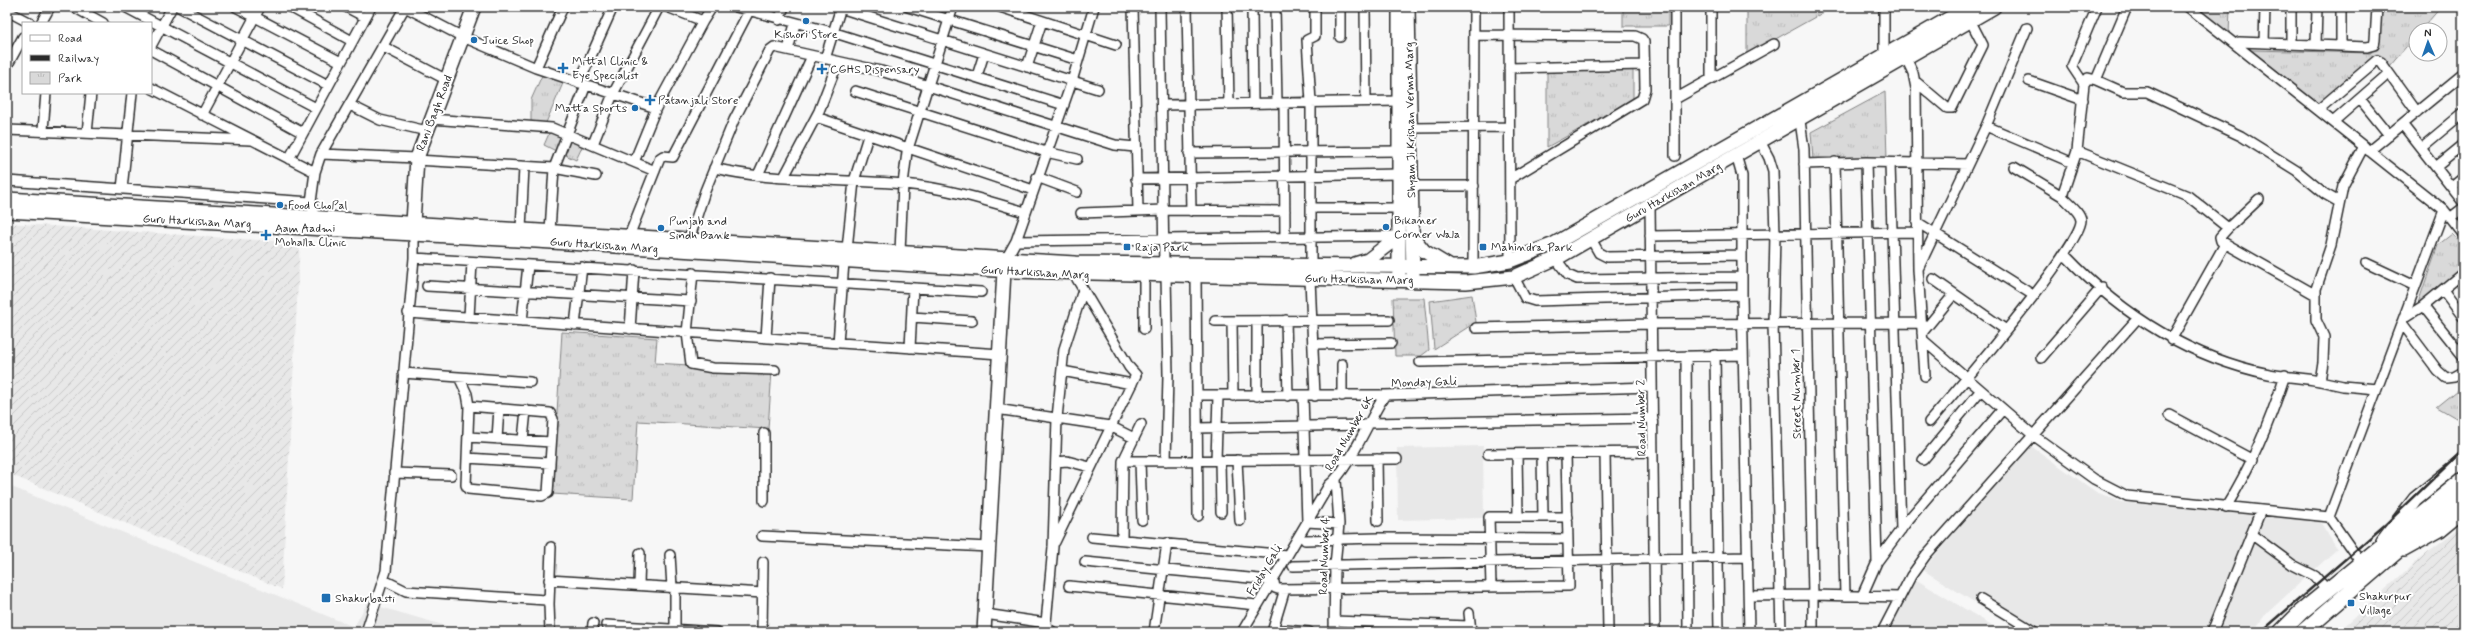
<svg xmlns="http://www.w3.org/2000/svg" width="2470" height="639" font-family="Mynerve,sans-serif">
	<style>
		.built { fill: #e8e8e8 }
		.industrial { fill: url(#industrial-furrows) }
		.park { fill: url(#park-tufts); stroke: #828282 }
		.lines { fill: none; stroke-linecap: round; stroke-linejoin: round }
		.street-casing { stroke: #2b2b2b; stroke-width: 12 }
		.secondary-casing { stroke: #2b2b2b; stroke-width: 16 }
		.primary-casing { stroke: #2b2b2b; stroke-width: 18 }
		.street { stroke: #fff; stroke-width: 9 }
		.secondary { stroke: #fff; stroke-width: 13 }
		.primary { stroke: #fff; stroke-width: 15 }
		.rail { stroke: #2b2b2b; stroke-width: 2.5 }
		.poi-dot { fill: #1f6fb2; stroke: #fff; stroke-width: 1.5 }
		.labels { text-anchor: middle; stroke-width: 4; stroke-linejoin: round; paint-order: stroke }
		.poi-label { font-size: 12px; fill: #2b2b2b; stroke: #fff; text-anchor: start }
		.street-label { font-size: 12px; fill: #2b2b2b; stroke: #fff }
	</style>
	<defs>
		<pattern id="industrial-furrows" width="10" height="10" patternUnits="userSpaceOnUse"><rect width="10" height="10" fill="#e8e8e8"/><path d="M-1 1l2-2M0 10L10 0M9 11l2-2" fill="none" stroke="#c7c7c7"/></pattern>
		<pattern id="park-tufts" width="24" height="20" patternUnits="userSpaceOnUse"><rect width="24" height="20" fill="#d9d9d9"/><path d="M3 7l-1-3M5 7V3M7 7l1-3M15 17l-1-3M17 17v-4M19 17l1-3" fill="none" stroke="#bababa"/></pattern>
	</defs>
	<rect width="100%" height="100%" fill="#f7f7f7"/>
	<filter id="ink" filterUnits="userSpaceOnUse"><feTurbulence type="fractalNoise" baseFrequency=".025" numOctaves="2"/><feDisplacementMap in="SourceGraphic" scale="8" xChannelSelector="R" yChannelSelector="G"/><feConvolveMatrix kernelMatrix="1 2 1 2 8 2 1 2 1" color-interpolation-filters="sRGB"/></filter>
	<g filter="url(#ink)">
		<!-- built -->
		<path class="built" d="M 2028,444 L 2096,492 L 2121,502 L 2319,520 L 2337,549 L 2265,615 L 2253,632 L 2022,632 L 1923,570 Z
			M 1483,446 L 1484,518 L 1398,520 L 1397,448 Z
			M 7,485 L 354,627 L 367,603 L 467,632 L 7,632 Z
			M 1915,579 L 2003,632 L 1889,632 Z"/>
		<!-- industrial -->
		<path class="industrial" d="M 7,223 L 300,243 L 282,589 L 7,473 Z
			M 2463,525 L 2463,632 L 2338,632 L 2420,558 Z"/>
		<!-- park -->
		<path class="park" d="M 1623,7 L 1668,7 L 1668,26 L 1623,26 Z
			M 1747,7 L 1833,7 L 1747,55 Z
			M 2195,7 L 2230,7 L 2229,36 Z
			M 2373,7 L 2441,7 L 2421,30 L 2416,30 L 2416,35 L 2390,66 L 2378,54 L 2319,104 L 2251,50 L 2371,53 Z
			M 1633,70 L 1633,100 L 1547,147 L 1547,71 Z
			M 543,73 L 564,81 L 545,125 L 531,124 L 531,100 Z
			M 1885,92 L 1887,159 L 1813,160 L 1811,132 Z
			M 551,129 L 566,135 L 558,152 L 544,145 Z
			M 569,137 L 584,143 L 576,160 L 561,153 Z
			M 2452,234 L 2463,246 L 2463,268 L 2417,306 L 2438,245 Z
			M 1472,295 L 1476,322 L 1434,349 L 1430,301 Z
			M 1393,298 L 1424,298 L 1429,350 L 1421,356 L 1395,356 Z
			M 562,332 L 657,338 L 655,363 L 772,370 L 768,429 L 638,421 L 633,499 L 552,494 Z
			M 2463,386 L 2463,422 L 2437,407 Z"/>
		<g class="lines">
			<defs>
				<path id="street" d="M 74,7 L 103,23
					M 125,7 L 316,108
					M 179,7 L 328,85
					M 236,7 L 341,62
					M 290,7 L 352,41
					M 346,7 L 365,17
					M 405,7 L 463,37 L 536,68 L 656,108
					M 667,7 L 703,21 L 712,7
					M 736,7 L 832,32 L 1064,105
					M 837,7 L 1098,89
					M 908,7 L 1078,60
					M 1000,7 L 1116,45
					M 1133,7 L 1138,211
					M 1160,7 L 1164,264
					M 1187,7 L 1191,211
					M 1227,7 L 1229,104
					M 1252,7 L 1253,103
					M 1275,7 L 1277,103
					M 1365,7 L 1366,101
					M 1509,7 L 1510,261
					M 1675,7 L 1675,156
					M 1711,7 L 1711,77
					M 1884,7 L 1884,55
					M 2188,7 L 2444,210 L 2463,234
					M 7,11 L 30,23
					M 779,20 L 784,7
					M 41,23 L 50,7
					M 1474,35 L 1635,36 L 1642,39 L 1644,42 L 1645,89 L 1642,99 L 1510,179
					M 1340,37 L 1340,7
					M 2239,42 L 2367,47 L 2374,45 L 2375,40 L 2377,7
					M 2264,43 L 2265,7
					M 2291,44 L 2291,7
					M 2316,45 L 2317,7
					M 151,46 L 172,7
					M 382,46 L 447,80
					M 2341,46 L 2341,7
					M 151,50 L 303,133
					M 788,50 L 795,24
					M 1906,58 L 1913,73 L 1916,88 L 1918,269 L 1925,376
					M 825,59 L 841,7
					M 7,66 L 23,37
					M 1027,67 L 1042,21
					M 536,68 L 563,7
					M 1509,68 L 1644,65
					M 977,76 L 984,54
					M 2096,80 L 2123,92 L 2147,92 L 2241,136 L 2297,171 L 2325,194 L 2339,202
					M 1915,81 L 1947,108 L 1952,108 L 1983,45 L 1970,20
					M 2029,81 L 2083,100
					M 579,83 L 613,7
					M 2084,84 L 2072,66 L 2097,7
					M 151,88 L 315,172 L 311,202 L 315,221
					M 855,91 L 1046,152 L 1077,159
					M 1675,99 L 1774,44
					M 2360,99 L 2389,135
					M 1284,103 L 1285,237
					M 350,105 L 380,120 L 427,131
					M 1162,105 L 1399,101
					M 2318,110 L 2377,60 L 2381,62 L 2417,112
					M 1799,114 L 1804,149 L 1813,595 L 1900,597
					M 202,115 L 260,7
					M 816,117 L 1033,190
					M 431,119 L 552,128 L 655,171
					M 2333,122 L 2388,74
					M 2402,124 L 2463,202
					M 1986,126 L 2073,163
					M 1410,128 L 1509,127
					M 7,130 L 251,140
					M 43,130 L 46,93
					M 87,133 L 91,93
					M 1760,141 L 1769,158 L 1773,171 L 1775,234 L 1773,324 L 1781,632
					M 593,144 L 613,94 L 659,7
					M 2421,148 L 2463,113
					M 2077,151 L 2188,196 L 2228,228 L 2220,237 L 2221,241 L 2316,295
					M 2369,151 L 2463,74
					M 1189,153 L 1399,151
					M 321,154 L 417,158
					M 1736,155 L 1742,176 L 1742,295 L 1749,632
					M 289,159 L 371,7
					M 416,160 L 554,168 L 596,176
					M 634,162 L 656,108 L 703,21
					M 1835,162 L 1845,596
					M 1866,162 L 1877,562
					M 1804,164 L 1866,162 L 1968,164
					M 1890,164 L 1901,530
					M 2014,167 L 2062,196
					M 2436,167 L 2463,145
					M 714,168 C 776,183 841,178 904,184 C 947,188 984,200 1025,212
					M 315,172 L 321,154 L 405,7
					M 758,175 L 812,56
					M 784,177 L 819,111 L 838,62
					M 1037,177 L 1077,192
					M 1136,179 L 1399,174
					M 7,181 L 311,202
					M 1411,186 L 1474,186
					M 2452,187 L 2463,178
					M 122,189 L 132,93
					M 1650,205 L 1655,632
					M 1311,208 L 1399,208
					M 1081,213 L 1164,210 L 1285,211
					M 2450,218 L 2463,208
					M 1917,222 L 2033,295
					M 2228,228 L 2259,199
					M 521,229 L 524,167
					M 550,231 L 554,168 L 586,85
					M 629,236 L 660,158 L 663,156 L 673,157 L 749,11
					M 1650,236 L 1917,232
					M 1591,239 L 1599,253 L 1607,257 L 1742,255
					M 689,240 L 705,191 L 734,120 L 770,50 L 774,47 L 881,71 L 1115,145 L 1135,147
					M 1016,241 L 1399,236
					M 847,249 L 854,181 L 868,136
					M 900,252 L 903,184 L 907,152 L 953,7
					M 2065,255 C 2121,314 2187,357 2269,374 C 2285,377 2303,378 2320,381 L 2323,362 L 2324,337 L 2316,320 L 2316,289 L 2331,245 L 2343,186 L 2364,146
					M 414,258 L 981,292
					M 1006,259 L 1016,241 L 1072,81 L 1094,7
					M 1556,259 L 1568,275 L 1577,279 L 1742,277
					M 2366,263 L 2415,286
					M 1311,267 L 1311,102 L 1307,40 L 1315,36 L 1315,7
					M 1473,267 L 1474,7
					M 1919,267 L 1986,126 L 2027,28
					M 693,273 L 687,333 L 691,364 L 713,368 L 775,370
					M 1166,276 L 1168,375 L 1166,461
					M 1196,277 L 1198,516
					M 1514,277 L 1525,298 L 1535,301 L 1742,295
					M 1310,279 L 1315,396
					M 1933,279 L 2006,330
					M 427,286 L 691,301
					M 2443,290 L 2463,317
					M 2423,306 L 2463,356
					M 408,313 L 1000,354
					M 469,317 L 472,262
					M 912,317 L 972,321
					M 2404,318 L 2423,306 L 2463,273
					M 1286,320 L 1288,396
					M 522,321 L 528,265
					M 1215,321 L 1389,320
					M 1232,321 L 1233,396
					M 1257,321 L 1257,396
					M 2402,323 L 2438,371 L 2446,378 L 2454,377 L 2463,372
					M 575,325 L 582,267
					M 1476,328 L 1651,324 L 1922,323
					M 630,329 L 634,270
					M 1144,329 L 1144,276
					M 1922,333 L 1954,294
					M 766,338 L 770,278
					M 1923,340 L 2033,435 L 2094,479 L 2127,496 L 2329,517 L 2361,563
					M 2171,340 L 2225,244
					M 838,343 L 844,262
					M 1313,344 L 1391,343
					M 910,348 L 913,288
					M 1715,355 L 1719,632
					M 1686,356 L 1688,632
					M 2041,358 L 2102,287
					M 1420,362 L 1743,355
					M 1342,364 L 1342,396
					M 1062,371 L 1132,384
					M 403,373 L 530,382
					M 459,377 L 467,394 L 469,406 L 466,485 L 468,489 L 542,496 L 548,493 L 553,419 L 550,413 L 469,406
					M 2320,381 L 2343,386 L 2377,389
					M 1197,395 L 1385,395 L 1652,387
					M 1303,396 L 1307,522
					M 996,409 L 1110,426 L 1134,438
					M 2169,415 L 2253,460
					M 1929,422 C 1952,396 2083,244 2081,220 C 2080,211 2068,203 2062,196 L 2077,151 L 2084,84 L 2088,78 L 2096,80 L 2127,7
					M 1368,423 L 1653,418
					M 1197,428 L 1367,425
					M 468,437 L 551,442
					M 497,439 L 499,408
					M 523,440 L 526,410
					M 1605,453 L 1608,632
					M 1488,454 L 1653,452
					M 1517,454 L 1518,517
					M 1542,454 L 1543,517
					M 467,458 L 550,463
					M 1377,459 L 1378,521
					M 1216,460 L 1218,396
					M 1220,460 L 1221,512
					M 1237,460 L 1240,521
					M 1923,460 L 1981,390
					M 1123,461 L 1397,459
					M 1140,461 L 1142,520
					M 1056,462 L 1067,461 L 1090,467
					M 394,473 L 451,475
					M 764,501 L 764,433
					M 2226,507 C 2252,465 2270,422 2285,375
					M 2329,517 L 2444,210
					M 1307,522 L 1339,524
					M 2251,534 L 2293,565 L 2315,576 L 2327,590
					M 762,536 L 989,547
					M 1092,537 L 1287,555
					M 1122,539 L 1123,461 L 1141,424
					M 1305,540 L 1378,538 L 1568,539
					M 1055,542 L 1136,375 L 1129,367 L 1074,274
					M 670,555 L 672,587
					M 1085,562 L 1270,580 L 1274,582 L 1275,588 L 1278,589 L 1569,586 L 1566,453
					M 1293,566 L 1748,557
					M 384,580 L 406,591 L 546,600 L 549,604 L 550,632
					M 549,580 L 763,593
					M 639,585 L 640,553
					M 1069,586 L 1257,605
					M 1491,586 L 1489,517 L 1568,517
					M 1749,596 L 1813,595 L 1813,632
					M 1862,596 L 1877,562 L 1908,520 L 2003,409
					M 1981,599 L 2035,632
					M 549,604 L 551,547
					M 1469,613 L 1471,631
					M 985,614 L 1046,623
					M 1334,621 L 1469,626
					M 606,625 L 717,632
					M 1273,629 L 1309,632
					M 366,632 L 386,571 L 414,258 L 414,234
					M 592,632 L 593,623
					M 675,632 L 675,588
					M 762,632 L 763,562
					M 1053,632 L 1047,628 L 1046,623 L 1053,547 L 1057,418 L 1064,349 L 1083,290
					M 1154,632 L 1167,543
					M 1242,632 L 1329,485 C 1349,470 1369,419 1385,395
					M 1272,632 L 1285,589
					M 1334,632 L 1335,565 L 1339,524 L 1336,480
					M 1882,632 L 1911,576 L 1926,555 L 2138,318
					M 2212,632 L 2261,510"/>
				<path id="secondary" d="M 1399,7 L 1399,276
					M 1408,7 L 1413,275
					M 7,199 L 1075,263 L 1473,267 L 1510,261 L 1554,244 L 1969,7
					M 7,211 L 536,241 L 1011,271 L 1466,282 L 1514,277 L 1559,257 L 1994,7
					M 413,223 L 417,158 L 474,7
					M 1412,236 L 1424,251 L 1449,266
					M 1355,264 L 1368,260 L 1399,236
					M 2383,541 L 2415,499 L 2463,460
					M 2404,550 L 2440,530 L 2463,511
					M 984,632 L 1004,271"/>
				<path id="primary" d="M 2281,632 L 2301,612 L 2463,480
					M 2303,632 L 2463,494"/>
			</defs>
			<!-- street casing -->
			<use href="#street" class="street-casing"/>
			<!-- secondary casing -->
			<use href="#secondary" class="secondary-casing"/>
			<!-- primary casing -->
			<use href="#primary" class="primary-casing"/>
			<!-- street -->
			<use href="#street" class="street"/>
			<!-- secondary -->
			<use href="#secondary" class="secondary"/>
			<!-- primary -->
			<use href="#primary" class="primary"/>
			<!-- rail -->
			<path class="rail" d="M 2261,632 L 2386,524 L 2463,450"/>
		</g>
	</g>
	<!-- markers -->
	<g class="poi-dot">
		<circle cx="806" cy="21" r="4"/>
		<circle cx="474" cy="40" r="4"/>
		<path d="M561 62h4v4h4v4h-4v4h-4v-4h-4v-4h4z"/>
		<path d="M820 63h4v4h4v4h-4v4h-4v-4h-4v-4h4z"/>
		<path d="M648 94h4v4h4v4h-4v4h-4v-4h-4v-4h4z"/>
		<circle cx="635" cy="108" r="4"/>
		<circle cx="280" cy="205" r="4"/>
		<circle cx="1386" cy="227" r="4"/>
		<circle cx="661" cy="228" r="4"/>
		<path d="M264 229h4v4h4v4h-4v4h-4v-4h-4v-4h4z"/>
		<rect x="1123" y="243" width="8" height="8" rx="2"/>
		<rect x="1479" y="243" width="8" height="8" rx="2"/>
		<rect x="321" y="593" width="10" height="10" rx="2"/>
		<rect x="2347" y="599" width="8" height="8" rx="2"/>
	</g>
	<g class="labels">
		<!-- poi labels -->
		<g class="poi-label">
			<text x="806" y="38" text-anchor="middle">Kishori Store</text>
			<text x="482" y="44">Juice Shop</text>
			<text x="572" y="65">Mittal Clinic &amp;<tspan x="572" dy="14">Eye Specialist</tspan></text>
			<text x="830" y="73">CGHS Dispensary</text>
			<text x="658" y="104">Patanjali Store</text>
			<text x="627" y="112" text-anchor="end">Matta Sports</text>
			<text x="288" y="209">Food ChoPal</text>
			<text x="1394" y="224">Bikaner<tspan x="1394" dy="14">Corner Wala</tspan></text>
			<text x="669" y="225">Punjab and<tspan x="669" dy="14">Sindh Bank</tspan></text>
			<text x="275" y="232">Aam Aadmi<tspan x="275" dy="14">Mohalla Clinic</tspan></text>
			<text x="1135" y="251">Raja Park</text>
			<text x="1491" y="251">Mahindra Park</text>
			<text x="2359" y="600">Shakurpur<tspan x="2359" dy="14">Village</tspan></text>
			<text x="335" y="602">Shakurbasti</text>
		</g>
		<!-- street labels -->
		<g class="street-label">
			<text transform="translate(434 113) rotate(-69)" y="4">Rani Bagh Road</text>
			<text transform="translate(1410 120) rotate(-91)" y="4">Shyam Ji Krishan Verma Marg</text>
			<text transform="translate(1673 192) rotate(-30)" y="4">Guru Harkishan Marg</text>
			<text transform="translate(197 221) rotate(3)" y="4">Guru Harkishan Marg</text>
			<text transform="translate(604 245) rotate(4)" y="4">Guru Harkishan Marg</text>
			<text transform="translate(1035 272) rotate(3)" y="4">Guru Harkishan Marg</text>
			<text transform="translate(1359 279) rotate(1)" y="4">Guru Harkishan Marg</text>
			<text transform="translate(1424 382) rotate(-2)" y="4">Monday Gali</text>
			<text transform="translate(1796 394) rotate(-91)" y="4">Street Number 1</text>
			<text transform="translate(1641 418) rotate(-91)" y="4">Road Number 2</text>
			<text transform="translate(1349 433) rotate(-60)" y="4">Road Number 6K</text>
			<text transform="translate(1324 556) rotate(-88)" y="4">Road Number 4</text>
			<text transform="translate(1264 570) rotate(-59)" y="4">Friday Gali</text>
		</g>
	</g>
	<!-- margin -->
	<rect width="2470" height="639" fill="none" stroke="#fff" stroke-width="24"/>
	<rect x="12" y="12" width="2446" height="615" fill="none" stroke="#2b2b2b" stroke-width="1.5" filter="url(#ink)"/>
	<!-- legend -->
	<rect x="22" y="22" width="130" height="72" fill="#ffffff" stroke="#aaaaaa"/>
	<rect x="30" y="35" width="20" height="6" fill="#ffffff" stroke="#aaaaaa"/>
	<text x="58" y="42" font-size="12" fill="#2b2b2b">Road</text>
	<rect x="30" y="55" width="20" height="6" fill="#2b2b2b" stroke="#aaaaaa"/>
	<text x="58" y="62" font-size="12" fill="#2b2b2b">Railway</text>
	<rect x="30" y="72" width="20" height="12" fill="url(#park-tufts)" stroke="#aaaaaa"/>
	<text x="58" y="82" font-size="12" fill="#2b2b2b">Park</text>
	<!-- north arrow -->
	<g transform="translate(2428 42) rotate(358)"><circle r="19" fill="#ffffff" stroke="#aaaaaa"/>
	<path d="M0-3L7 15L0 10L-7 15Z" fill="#1f6fb2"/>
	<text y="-6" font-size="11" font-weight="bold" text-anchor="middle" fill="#2b2b2b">N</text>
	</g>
</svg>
